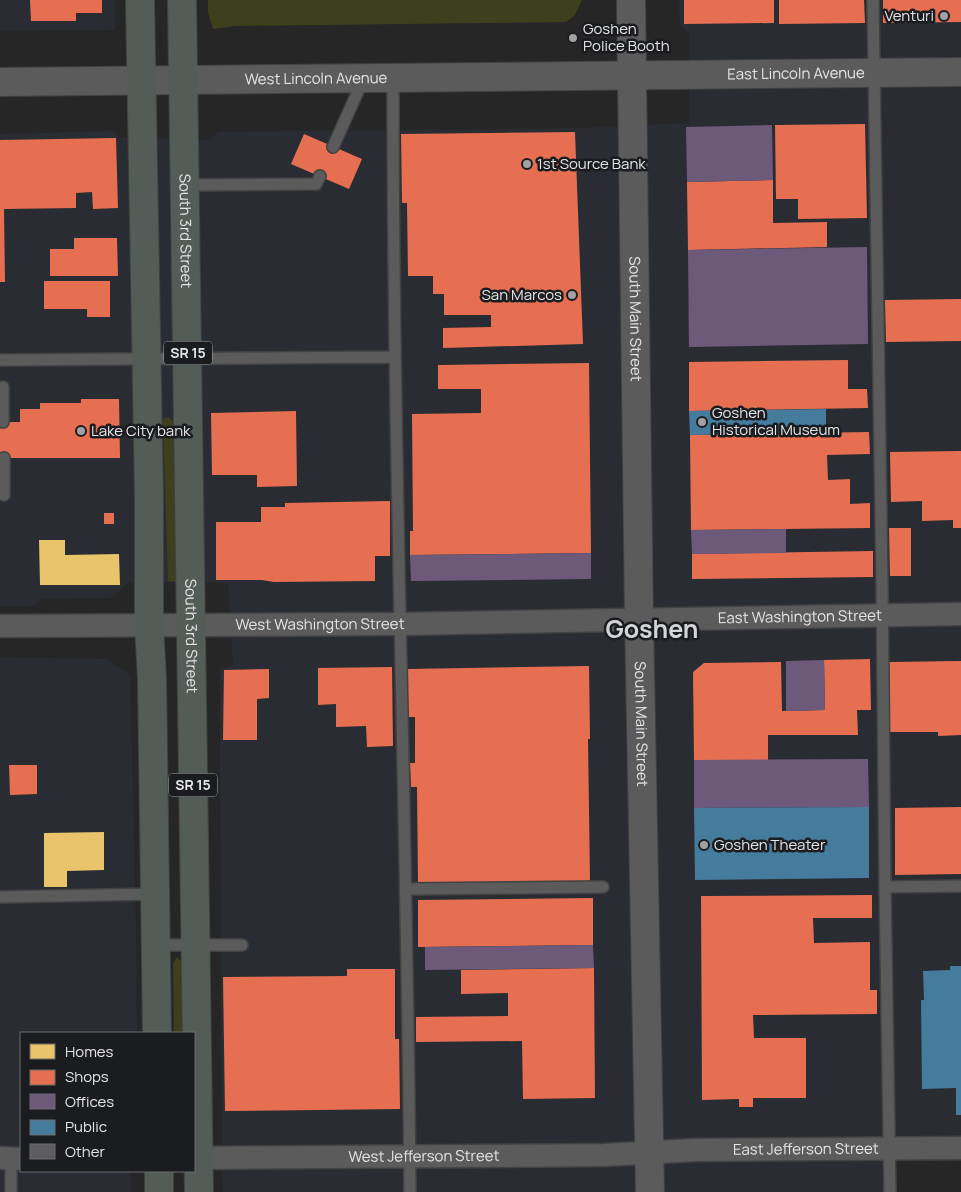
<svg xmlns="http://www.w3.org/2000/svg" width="961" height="1192" font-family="Manrope,sans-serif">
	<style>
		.built { fill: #2a2c33 }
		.green { fill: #3e3f1d }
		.homes { fill: #e9c46a }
		.shops { fill: #e76f51 }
		.offices { fill: #6d597a }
		.public { fill: #457b9d }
		.building { fill: #5d5c5e }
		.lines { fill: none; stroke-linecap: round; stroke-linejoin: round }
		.lane-casing { stroke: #424243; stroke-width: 14 }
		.street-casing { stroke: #424243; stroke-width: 25 }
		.secondary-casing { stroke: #424243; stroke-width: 30 }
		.primary-casing { stroke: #424243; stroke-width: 30 }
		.lane { stroke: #5b5b5c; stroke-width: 11 }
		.street { stroke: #5b5b5c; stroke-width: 22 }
		.secondary { stroke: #5b5b5c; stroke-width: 28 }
		.primary { stroke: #535c57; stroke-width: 28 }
		.poi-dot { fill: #a2a2a4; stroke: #1b1c1f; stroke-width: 2 }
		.labels { text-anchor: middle; stroke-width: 5; stroke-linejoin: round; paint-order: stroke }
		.shield { fill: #1b1c1f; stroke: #a8a9ab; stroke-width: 1 }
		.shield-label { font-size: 14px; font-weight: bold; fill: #e5e5e7 }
		.poi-label { font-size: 15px; fill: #e5e5e7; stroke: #1b1c1f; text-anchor: start }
		.street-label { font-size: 15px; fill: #e5e5e7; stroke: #1b1c1f }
		.town-label { font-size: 25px; font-weight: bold; fill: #d4d5d9; stroke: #1b1c1f }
	</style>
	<rect width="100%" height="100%" fill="#262627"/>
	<!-- built -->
	<path class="built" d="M 0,0 L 115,0 L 115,30 L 0,31 Z
		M 679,0 L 961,0 L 961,1148 L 891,1148 L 890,1192 L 223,1192 L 221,1038 L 220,668 L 233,666 L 228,584 L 215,582 L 129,582 L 111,598 L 42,599 L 32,606 L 0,606 L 0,134 L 114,131 L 119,137 L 208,140 L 219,132 L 575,128 L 689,123 L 689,33 L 680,25 Z
		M 0,657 L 106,659 L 130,675 L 136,926 L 137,1033 L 21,1033 L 21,1171 L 131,1171 L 131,1192 L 0,1192 Z"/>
	<!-- green -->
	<path class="green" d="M 208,0 L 582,0 L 575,15 L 566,22 L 236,26 L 213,29 L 208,12 Z
		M 168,417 L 173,421 L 176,582 L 168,581 L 163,422 L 164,418 Z
		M 177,957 L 182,963 L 183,1033 L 174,1033 L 173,963 Z"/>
	<!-- homes -->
	<path class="homes" d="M 39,540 L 65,540 L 65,555 L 119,554 L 120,585 L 40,585 Z
		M 104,832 L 104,870 L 67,871 L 67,887 L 44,887 L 44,833 Z"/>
	<!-- shops -->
	<path class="shops" d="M 30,0 L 102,0 L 102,13 L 76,13 L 76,21 L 31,21 Z
		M 684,0 L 774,0 L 774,23 L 684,24 Z
		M 779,0 L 864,0 L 865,23 L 779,24 Z
		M 883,0 L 961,0 L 961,22 L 883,23 Z
		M 865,124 L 867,218 L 798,219 L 798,199 L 776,199 L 775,125 Z
		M 575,132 L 583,344 L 443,348 L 443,328 L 491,327 L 491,315 L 444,315 L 444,294 L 433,294 L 433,276 L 408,276 L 407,203 L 402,203 L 401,134 Z
		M 304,134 L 362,159 L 349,189 L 291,164 Z
		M 116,138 L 118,208 L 93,209 L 92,192 L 76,193 L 76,208 L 4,209 L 5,282 L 0,282 L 0,140 Z
		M 773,180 L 773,223 L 827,222 L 827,247 L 688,250 L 687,182 Z
		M 74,238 L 117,238 L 118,276 L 50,276 L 50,249 L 74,249 Z
		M 44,281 L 110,281 L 110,317 L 87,317 L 87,309 L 44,309 Z
		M 961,299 L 961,341 L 886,342 L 885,300 Z
		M 848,360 L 848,389 L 867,389 L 868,408 L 689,411 L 689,362 Z
		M 589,363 L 591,553 L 410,555 L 410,531 L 413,531 L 412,414 L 481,413 L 481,389 L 438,389 L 438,365 Z
		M 81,399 L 119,399 L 120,458 L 0,458 L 0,422 L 20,422 L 20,409 L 40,409 L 40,403 L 81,403 Z
		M 296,411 L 297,486 L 257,487 L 257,475 L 212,475 L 211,413 Z
		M 869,432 L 870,454 L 827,455 L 828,480 L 850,479 L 850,504 L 870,503 L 870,528 L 691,530 L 690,435 Z
		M 961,451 L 961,528 L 953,528 L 953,520 L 922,521 L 922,501 L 891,502 L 890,452 Z
		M 390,501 L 390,556 L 375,556 L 375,581 L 274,582 L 262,580 L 216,580 L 216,522 L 261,522 L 261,507 L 285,507 L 285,503 Z
		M 104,513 L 114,513 L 114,524 L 104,524 Z
		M 889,528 L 911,528 L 911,576 L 890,576 Z
		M 873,551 L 873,577 L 692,579 L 692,554 Z
		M 870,659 L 871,710 L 857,710 L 858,735 L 768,735 L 768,760 L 694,760 L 693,672 L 704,663 L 781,662 L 782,711 L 825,710 L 824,660 Z
		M 961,661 L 961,735 L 938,736 L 938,732 L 890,732 L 889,662 Z
		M 589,666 L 590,739 L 588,739 L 590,881 L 418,884 L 417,787 L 411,787 L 410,763 L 415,763 L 415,717 L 408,717 L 408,669 Z
		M 392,667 L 393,746 L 367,747 L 366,726 L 336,727 L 336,704 L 318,705 L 318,668 Z
		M 269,669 L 269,698 L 257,699 L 257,740 L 223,740 L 224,670 Z
		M 9,765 L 37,765 L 37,794 L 10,795 Z
		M 961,807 L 961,874 L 895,875 L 895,808 Z
		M 872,895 L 872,918 L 813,918 L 814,943 L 870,942 L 870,990 L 877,990 L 877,1014 L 753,1015 L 754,1038 L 806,1038 L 806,1098 L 753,1098 L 753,1107 L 739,1107 L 739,1099 L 702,1100 L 701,896 Z
		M 593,898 L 593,945 L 418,947 L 418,900 Z
		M 594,968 L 595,1098 L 523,1099 L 522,1041 L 416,1042 L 416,1017 L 508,1016 L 508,993 L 461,994 L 461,970 Z
		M 347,969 L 395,969 L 395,1039 L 399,1039 L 400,1109 L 225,1111 L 223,977 L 347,976 Z"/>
	<!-- offices -->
	<path class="offices" d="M 772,125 L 773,180 L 687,182 L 686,127 Z
		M 867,247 L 868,344 L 689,347 L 688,250 Z
		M 786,529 L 786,553 L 692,554 L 691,530 Z
		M 591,553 L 591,579 L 411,581 L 410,555 Z
		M 824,660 L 825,710 L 786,711 L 786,661 Z
		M 868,759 L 869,807 L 694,808 L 694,760 Z
		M 593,945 L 594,968 L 425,970 L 425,947 Z"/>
	<!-- public -->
	<path class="public" d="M 826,409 L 826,433 L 690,435 L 689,411 Z
		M 869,807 L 869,878 L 695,880 L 694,808 Z
		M 950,966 L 961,966 L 961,1115 L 956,1115 L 956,1088 L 922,1089 L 921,1000 L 924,1000 L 923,971 L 950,970 Z"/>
	<!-- building -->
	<path class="building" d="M567.5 38a5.5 5.5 0 1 1 11 0a5.5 5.5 0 1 1-11 0Z"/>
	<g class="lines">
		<defs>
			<path id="lane" d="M 873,0 L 882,581 L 885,887 L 890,1192
				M 393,79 C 393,450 407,821 410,1192
				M 333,147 L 363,80
				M 185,185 L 316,184 L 320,176
				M 0,360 L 395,357
				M 3,387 L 3,422
				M 4,458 L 4,495
				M 885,887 L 961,886
				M 406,889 L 603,887
				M 0,897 L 155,894
				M 156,945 L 242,945
				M 11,1159 L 11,1192"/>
			<g id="street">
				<path id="s1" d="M 0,626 L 400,624 L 961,614"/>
				<path d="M 0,1158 L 21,1159"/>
				<path id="s2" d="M 198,1158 L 604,1155 L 695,1150 L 961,1148"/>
			</g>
			<g id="secondary">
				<path id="s3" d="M 631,0 L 639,619 L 650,1192"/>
				<path id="s4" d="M 0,82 L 961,72"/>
			</g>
			<g id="primary">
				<path d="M 140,0 L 149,496 L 149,625 L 152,679 L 157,1033"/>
				<path id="s5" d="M 182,0 L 199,1192"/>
				<path d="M 159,1171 L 159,1192"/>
			</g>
		</defs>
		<!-- lane casing -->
		<use href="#lane" class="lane-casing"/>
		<!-- street casing -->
		<use href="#street" class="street-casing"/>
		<!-- secondary casing -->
		<use href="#secondary" class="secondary-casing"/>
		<!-- primary casing -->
		<use href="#primary" class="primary-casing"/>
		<!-- lane -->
		<use href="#lane" class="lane"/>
		<!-- street -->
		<use href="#street" class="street"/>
		<!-- secondary -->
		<use href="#secondary" class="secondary"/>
		<!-- primary -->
		<use href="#primary" class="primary"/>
	</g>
	<!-- markers -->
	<g class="poi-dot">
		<circle cx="944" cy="16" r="5"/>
		<circle cx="573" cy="38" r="5"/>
		<circle cx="527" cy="164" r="5"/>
		<circle cx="572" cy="295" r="5"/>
		<circle cx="702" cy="422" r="5"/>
		<circle cx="81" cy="431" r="5"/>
		<circle cx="704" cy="845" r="5"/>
	</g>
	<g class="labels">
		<!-- shield labels -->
		<g class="shield">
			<rect x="164" y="341.5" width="48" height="23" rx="4"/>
			<rect x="169" y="773.5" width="48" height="23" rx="4"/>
		</g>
		<g class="shield-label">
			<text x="188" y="358">SR 15</text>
			<text x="193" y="790">SR 15</text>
		</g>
		<!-- poi labels -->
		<g class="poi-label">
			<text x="934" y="21" text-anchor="end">Venturi</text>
			<text x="583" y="34">Goshen<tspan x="583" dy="17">Police Booth</tspan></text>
			<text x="537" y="169">1st Source Bank</text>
			<text x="562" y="300" text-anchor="end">San Marcos</text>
			<text x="712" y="418">Goshen<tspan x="712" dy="17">Historical Museum</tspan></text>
			<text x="91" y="436">Lake City bank</text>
			<text x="714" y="850">Goshen Theater</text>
		</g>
		<!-- street labels -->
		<g class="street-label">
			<text dy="5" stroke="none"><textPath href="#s4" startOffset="796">East Lincoln Avenue</textPath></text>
			<text dy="5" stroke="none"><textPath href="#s4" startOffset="316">West Lincoln Avenue</textPath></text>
			<text dy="5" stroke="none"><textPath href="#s5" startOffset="231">South 3rd Street</textPath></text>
			<text dy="5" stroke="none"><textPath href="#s3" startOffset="319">South Main Street</textPath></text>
			<text dy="5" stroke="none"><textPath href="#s1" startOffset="800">East Washington Street</textPath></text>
			<text dy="5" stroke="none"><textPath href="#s1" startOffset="320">West Washington Street</textPath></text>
			<text dy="5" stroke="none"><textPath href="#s5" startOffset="636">South 3rd Street</textPath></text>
			<text dy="5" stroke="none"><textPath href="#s3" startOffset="724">South Main Street</textPath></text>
			<text dy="5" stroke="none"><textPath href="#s2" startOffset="608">East Jefferson Street</textPath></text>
			<text dy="5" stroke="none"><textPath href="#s2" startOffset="226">West Jefferson Street</textPath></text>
		</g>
		<!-- town labels -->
		<g class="town-label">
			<text x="652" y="638">Goshen</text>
		</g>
	</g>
	<!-- legend -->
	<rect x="20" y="1032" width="175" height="140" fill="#1b1c1f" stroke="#6c6c6f"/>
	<rect x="30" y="1044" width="25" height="15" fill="#e9c46a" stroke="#6c6c6f"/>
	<text x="65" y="1057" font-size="15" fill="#e5e5e7">Homes</text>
	<rect x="30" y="1070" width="25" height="15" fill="#e76f51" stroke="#6c6c6f"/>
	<text x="65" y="1082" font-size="15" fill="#e5e5e7">Shops</text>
	<rect x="30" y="1094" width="25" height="15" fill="#6d597a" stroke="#6c6c6f"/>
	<text x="65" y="1107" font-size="15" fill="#e5e5e7">Offices</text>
	<rect x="30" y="1120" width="25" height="15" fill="#457b9d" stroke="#6c6c6f"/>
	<text x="65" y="1132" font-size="15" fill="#e5e5e7">Public</text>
	<rect x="30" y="1144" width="25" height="15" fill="#5d5c5e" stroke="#6c6c6f"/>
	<text x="65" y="1157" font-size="15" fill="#e5e5e7">Other</text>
</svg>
